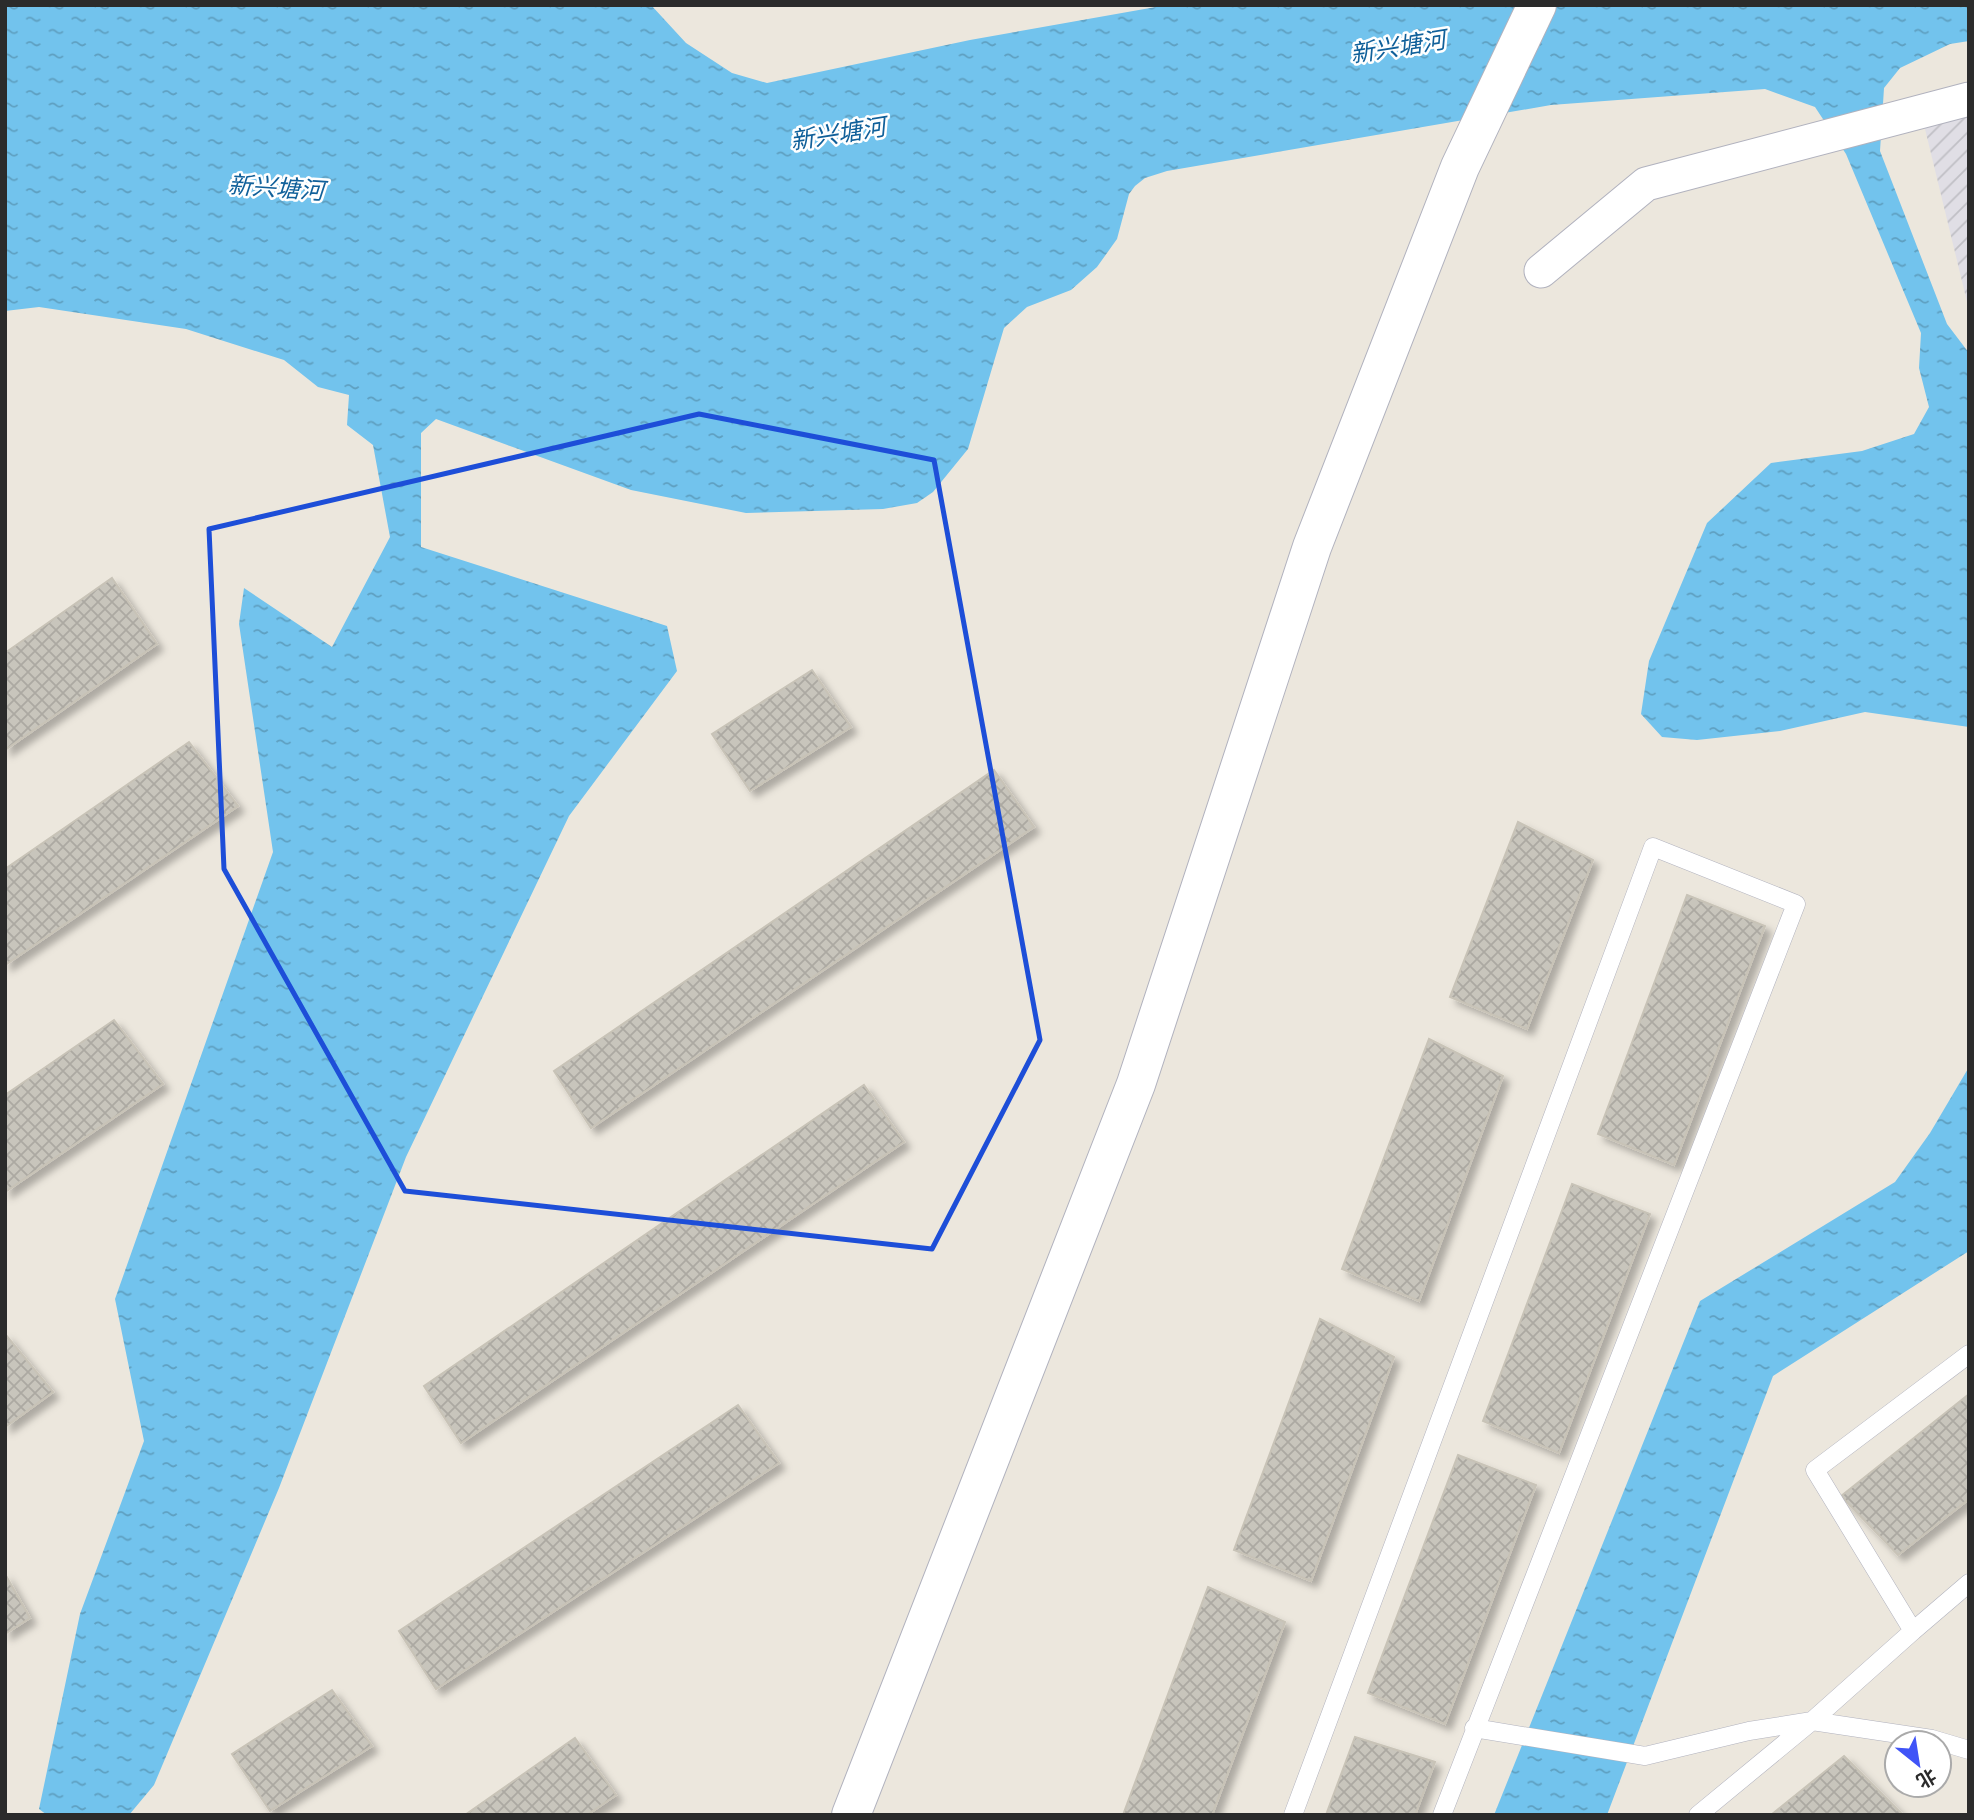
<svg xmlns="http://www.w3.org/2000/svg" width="1974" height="1820" font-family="'Nunito Sans','Noto Sans SC',sans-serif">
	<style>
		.industrial { fill: url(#industrial-furrows) }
		.water { fill: url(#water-ripples) }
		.building { fill: url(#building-cross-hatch); stroke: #c8c3b7; stroke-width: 2; filter: url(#shadow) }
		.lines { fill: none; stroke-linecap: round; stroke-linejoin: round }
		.service-casing { stroke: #b1b2be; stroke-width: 19 }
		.minor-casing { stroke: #b1b2be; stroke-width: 35 }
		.tertiary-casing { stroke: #b1b2be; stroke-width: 40 }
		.service { stroke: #fff; stroke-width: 18 }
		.minor { stroke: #fff; stroke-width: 33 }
		.tertiary { stroke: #fff; stroke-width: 38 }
		.marked { fill: none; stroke: #1d4ed8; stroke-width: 5; stroke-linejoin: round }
		.labels { text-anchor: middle; stroke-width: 5; stroke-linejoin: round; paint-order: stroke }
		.water-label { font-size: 24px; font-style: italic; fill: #10609a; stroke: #fff }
	</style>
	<defs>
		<pattern id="industrial-furrows" width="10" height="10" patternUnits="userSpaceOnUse" patternTransform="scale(1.75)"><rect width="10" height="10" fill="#e0dee5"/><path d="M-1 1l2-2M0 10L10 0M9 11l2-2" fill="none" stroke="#c0bfc5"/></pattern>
		<pattern id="water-ripples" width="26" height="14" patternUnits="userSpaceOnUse" patternTransform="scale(1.75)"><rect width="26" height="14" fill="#72c3ed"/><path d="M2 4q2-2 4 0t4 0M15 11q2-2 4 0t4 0" fill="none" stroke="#5e9fc0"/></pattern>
		<pattern id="building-cross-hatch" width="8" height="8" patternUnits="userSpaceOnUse" patternTransform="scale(1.75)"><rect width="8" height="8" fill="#c8c5bc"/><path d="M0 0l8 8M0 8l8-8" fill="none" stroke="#aca9a2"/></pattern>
		<filter id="shadow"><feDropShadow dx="6" dy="6" stdDeviation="3.5" flood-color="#0004"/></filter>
	</defs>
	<rect width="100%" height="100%" fill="#ece7dd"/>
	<!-- industrial -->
	<path class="industrial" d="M 1969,87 L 1969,310 L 1917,96 Z"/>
	<!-- water -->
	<path class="water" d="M 5,5 L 651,5 L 686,43 L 732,73 L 767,83 L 970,40 L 1167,5 L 1969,5 L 1969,41 L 1950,44 L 1900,68 L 1884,88 L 1880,151 L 1947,324 L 1969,353 L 1969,727 L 1865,712 L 1780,731 L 1697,740 L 1662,737 L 1641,714 L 1649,661 L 1707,523 L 1771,463 L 1862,451 L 1914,434 L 1929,407 L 1919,368 L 1921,333 L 1846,154 L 1815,107 L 1765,89 L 1551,105 L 1167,171 L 1145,178 L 1135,186 L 1129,194 L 1117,239 L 1097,267 L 1071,290 L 1027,307 L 1004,328 L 968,449 L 933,492 L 917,503 L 883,509 L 746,513 L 631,490 L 436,419 L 421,433 L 421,547 L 667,626 L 677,671 L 569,816 L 406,1157 L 279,1488 L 154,1785 L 129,1815 L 47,1815 L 39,1809 L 80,1614 L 144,1441 L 115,1299 L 273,852 L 239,624 L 244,588 L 332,647 L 390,537 L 373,445 L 347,425 L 349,395 L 318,387 L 284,360 L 186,329 L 39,307 L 5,311 Z
		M 1969,1067 L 1969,1251 L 1773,1376 L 1607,1815 L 1494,1815 L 1700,1301 L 1895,1182 L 1930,1133 Z"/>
	<!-- building -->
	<path class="building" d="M 112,578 L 157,644 L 5,750 L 5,653 Z
		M 812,670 L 851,727 L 750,791 L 712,734 Z
		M 189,742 L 238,806 L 5,965 L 5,869 Z
		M 994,770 L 1034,827 L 591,1128 L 554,1071 Z
		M 1518,822 L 1593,860 L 1527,1029 L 1450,997 Z
		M 1687,895 L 1765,926 L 1674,1165 L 1598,1134 Z
		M 114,1020 L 163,1084 L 5,1192 L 5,1095 Z
		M 1429,1039 L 1503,1076 L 1419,1301 L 1342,1269 Z
		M 864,1085 L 904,1142 L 461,1443 L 424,1386 Z
		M 1572,1184 L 1650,1214 L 1559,1453 L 1483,1421 Z
		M 1320,1319 L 1394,1357 L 1311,1581 L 1234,1550 Z
		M 5,1334 L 53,1392 L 5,1427 Z
		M 1969,1394 L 1969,1499 L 1898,1555 L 1841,1496 Z
		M 738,1405 L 779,1463 L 436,1689 L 399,1631 Z
		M 1458,1455 L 1536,1485 L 1445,1724 L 1368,1693 Z
		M 5,1574 L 30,1618 L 5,1634 Z
		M 1208,1587 L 1285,1622 L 1212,1815 L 1123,1815 Z
		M 332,1690 L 372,1746 L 270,1811 L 232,1754 Z
		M 1355,1737 L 1435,1762 L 1415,1815 L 1326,1815 Z
		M 575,1738 L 616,1795 L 587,1815 L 465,1815 Z
		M 1844,1756 L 1902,1814 L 1771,1815 Z"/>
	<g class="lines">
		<defs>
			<path id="service" d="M 1969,1354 L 1815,1470 L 1913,1631 L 1969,1583
				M 1474,1728 L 1645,1756 L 1749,1731 L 1812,1721 L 1932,1739 L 1969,1750
				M 1293,1815 L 1653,847 L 1796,904 L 1442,1815
				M 1698,1815 L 1812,1721 L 1913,1631"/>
			<path id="minor" d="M 1541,271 L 1646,184 L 1969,99"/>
			<path id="tertiary" d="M 851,1815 L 1136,1084 L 1312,547 L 1460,167 L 1537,5"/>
		</defs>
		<!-- service casing -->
		<use href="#service" class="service-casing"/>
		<!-- minor casing -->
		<use href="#minor" class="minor-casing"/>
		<!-- tertiary casing -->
		<use href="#tertiary" class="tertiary-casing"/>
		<!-- service -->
		<use href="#service" class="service"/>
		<!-- minor -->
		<use href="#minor" class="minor"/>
		<!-- tertiary -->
		<use href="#tertiary" class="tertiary"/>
	</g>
	<!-- marked area -->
	<path class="marked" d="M 699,414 L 934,460 L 1040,1040 L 932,1249 L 405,1191 L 224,869 L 209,529 Z"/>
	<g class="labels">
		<!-- water labels -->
		<g class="water-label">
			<text transform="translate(1398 47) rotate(-9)" y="8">新兴塘河</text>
			<text transform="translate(838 134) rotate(-9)" y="8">新兴塘河</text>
			<text transform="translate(276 188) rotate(4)" y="8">新兴塘河</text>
		</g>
	</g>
	<!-- border -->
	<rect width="1974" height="1820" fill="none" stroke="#2b2b2b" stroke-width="14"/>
	<!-- north arrow -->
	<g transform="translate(1918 1764) rotate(150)"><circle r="33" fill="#ffffff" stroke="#aaaaaa" stroke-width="2"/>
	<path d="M0-5L12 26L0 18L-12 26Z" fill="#4054f7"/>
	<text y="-10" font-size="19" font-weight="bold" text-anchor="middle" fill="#2b2b2b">北</text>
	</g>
</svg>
